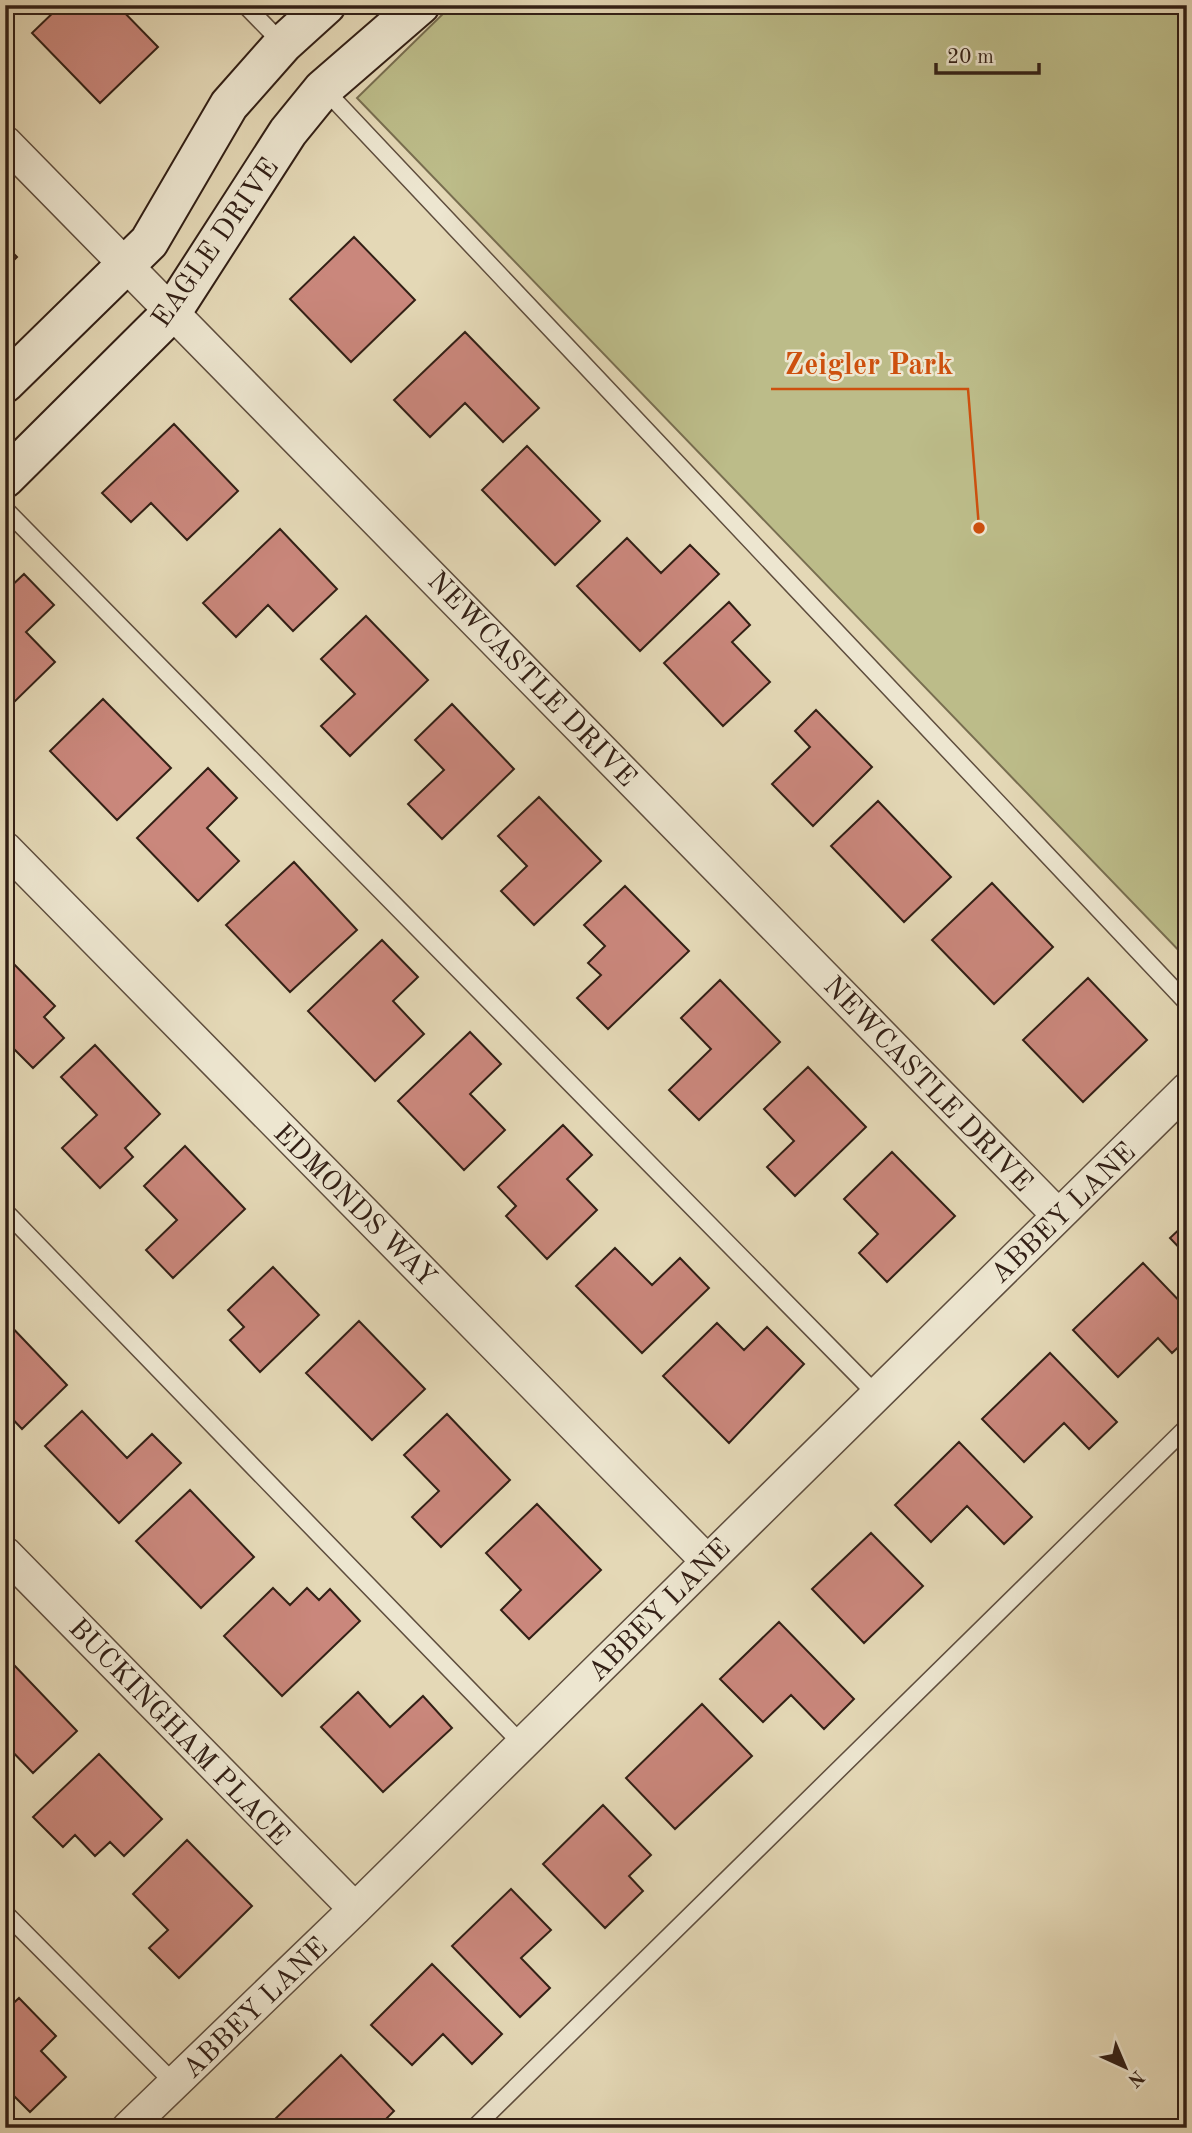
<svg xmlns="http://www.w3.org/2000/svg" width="1192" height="2133" font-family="'Old Standard TT',serif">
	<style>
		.green { fill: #bcbc89; stroke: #786e50; stroke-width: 2 }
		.building { fill: #ca877c; stroke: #332016; stroke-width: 2 }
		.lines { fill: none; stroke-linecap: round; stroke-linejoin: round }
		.lane-casing { stroke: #5f4e3e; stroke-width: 19 }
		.street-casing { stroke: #5f4e3e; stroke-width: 35 }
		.secondary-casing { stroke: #332016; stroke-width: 42 }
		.lane { stroke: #ede6d0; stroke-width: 16 }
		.street { stroke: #ede6d0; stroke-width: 32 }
		.secondary { stroke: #ede6d0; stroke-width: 38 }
		.labels { text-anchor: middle; stroke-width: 5; stroke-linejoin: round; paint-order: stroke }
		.street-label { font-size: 28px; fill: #332016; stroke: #ede6d0 }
		.leader { fill: none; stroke: #cd500e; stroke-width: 2.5 }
		.callout-dot { fill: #cd500e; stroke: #ede6d0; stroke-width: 2.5 }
		.callout-label { font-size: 30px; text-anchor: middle; font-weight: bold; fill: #cd500e; stroke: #ede6d0; stroke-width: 5; stroke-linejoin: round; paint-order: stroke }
	</style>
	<rect width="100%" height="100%" fill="#e4d8b6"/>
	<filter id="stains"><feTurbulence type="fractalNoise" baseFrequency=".00286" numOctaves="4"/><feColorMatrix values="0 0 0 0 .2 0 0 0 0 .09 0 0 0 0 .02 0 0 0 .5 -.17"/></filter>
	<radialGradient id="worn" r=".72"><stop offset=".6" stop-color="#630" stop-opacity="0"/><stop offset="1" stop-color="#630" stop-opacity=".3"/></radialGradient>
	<!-- green -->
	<path class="green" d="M 452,5 L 1187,5 L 1187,959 L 357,98 Z"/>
	<!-- building -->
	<path class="building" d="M 61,5 L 117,5 L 158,47 L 100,103 L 32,33 Z
		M 354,237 L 415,300 L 351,362 L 290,299 Z
		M 5,245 L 17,257 L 5,269 Z
		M 465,332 L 539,408 L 503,442 L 465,403 L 430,437 L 394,400 Z
		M 174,424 L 238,491 L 187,540 L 151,503 L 131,522 L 102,493 Z
		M 527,446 L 600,521 L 555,565 L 482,490 Z
		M 280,529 L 337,589 L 293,631 L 268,605 L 236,637 L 203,603 Z
		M 627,538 L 661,573 L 690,545 L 719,574 L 640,651 L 577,586 Z
		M 24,574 L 54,605 L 26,632 L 55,662 L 7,709 L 5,592 Z
		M 729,602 L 750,625 L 732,642 L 770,682 L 723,726 L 664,663 Z
		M 366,616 L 428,680 L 350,756 L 321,726 L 355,694 L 321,659 Z
		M 103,699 L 171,768 L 117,820 L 50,751 Z
		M 452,704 L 514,769 L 442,839 L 408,804 L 444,770 L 415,740 Z
		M 816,710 L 872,767 L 813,826 L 772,784 L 810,747 L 795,731 Z
		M 208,768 L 237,798 L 207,828 L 239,861 L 198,901 L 137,838 Z
		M 539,797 L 601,861 L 534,925 L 501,891 L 527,866 L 498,836 Z
		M 878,801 L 951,877 L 904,922 L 831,846 Z
		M 294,862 L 357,930 L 290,992 L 226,925 Z
		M 992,883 L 1053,947 L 994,1004 L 932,940 Z
		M 625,886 L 689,951 L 608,1029 L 577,998 L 601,975 L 588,963 L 605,946 L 584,925 Z
		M 382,940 L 418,977 L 393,1001 L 424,1034 L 375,1081 L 308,1011 Z
		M 7,957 L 55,1006 L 44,1017 L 64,1038 L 33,1068 L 5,1040 Z
		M 1088,978 L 1147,1040 L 1083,1102 L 1023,1040 Z
		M 720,980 L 780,1042 L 699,1120 L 669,1090 L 711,1049 L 681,1018 Z
		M 470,1032 L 501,1064 L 470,1094 L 505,1130 L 464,1170 L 398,1101 Z
		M 95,1045 L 160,1114 L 125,1148 L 133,1157 L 100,1188 L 62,1148 L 97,1115 L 61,1077 Z
		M 808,1067 L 866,1127 L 795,1196 L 767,1167 L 794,1141 L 764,1109 Z
		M 563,1125 L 592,1155 L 567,1179 L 597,1210 L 547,1259 L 506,1216 L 516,1206 L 498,1187 Z
		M 185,1146 L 245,1209 L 173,1278 L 146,1250 L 177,1220 L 144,1186 Z
		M 892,1152 L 955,1216 L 887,1282 L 859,1253 L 878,1234 L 844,1199 Z
		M 1187,1222 L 1187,1256 L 1170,1238 Z
		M 615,1248 L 652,1285 L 680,1258 L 709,1288 L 642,1353 L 576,1286 Z
		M 1143,1263 L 1187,1309 L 1187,1339 L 1172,1353 L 1158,1338 L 1118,1377 L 1073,1330 Z
		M 273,1267 L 319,1315 L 260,1372 L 230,1340 L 244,1327 L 228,1310 Z
		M 5,1320 L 67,1385 L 22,1429 L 5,1411 Z
		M 359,1321 L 425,1389 L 372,1440 L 306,1373 Z
		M 717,1323 L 744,1350 L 767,1327 L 804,1364 L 729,1443 L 663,1376 Z
		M 1050,1353 L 1117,1422 L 1089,1449 L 1064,1423 L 1024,1462 L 982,1419 Z
		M 82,1411 L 127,1458 L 152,1434 L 181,1463 L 119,1523 L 45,1446 Z
		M 447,1414 L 510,1480 L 441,1547 L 412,1517 L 439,1491 L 404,1455 Z
		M 959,1442 L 1032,1517 L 1004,1544 L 967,1506 L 931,1542 L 895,1505 Z
		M 190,1490 L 254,1557 L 201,1608 L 136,1541 Z
		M 537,1504 L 601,1570 L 529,1639 L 501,1610 L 521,1590 L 486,1553 Z
		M 871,1533 L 923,1586 L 864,1643 L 812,1589 Z
		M 273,1588 L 290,1605 L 307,1588 L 319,1600 L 330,1589 L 360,1621 L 282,1696 L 224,1636 Z
		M 779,1622 L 854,1699 L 824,1729 L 791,1695 L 763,1722 L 720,1679 Z
		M 14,1665 L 77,1731 L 33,1773 L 5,1744 L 5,1674 Z
		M 358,1692 L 390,1727 L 423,1696 L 452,1728 L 383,1792 L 321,1727 Z
		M 702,1704 L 752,1756 L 675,1829 L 626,1778 Z
		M 99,1754 L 162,1819 L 124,1856 L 110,1842 L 95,1856 L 75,1835 L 63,1847 L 33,1817 Z
		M 603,1805 L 651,1855 L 629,1876 L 643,1891 L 605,1928 L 543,1864 Z
		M 187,1840 L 252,1906 L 179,1978 L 149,1948 L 168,1930 L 133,1894 Z
		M 511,1889 L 551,1930 L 521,1958 L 550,1988 L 520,2017 L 452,1946 Z
		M 432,1964 L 502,2034 L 472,2064 L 443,2034 L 412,2065 L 371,2025 Z
		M 19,1998 L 56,2036 L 41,2051 L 66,2077 L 30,2112 L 5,2087 L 5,2011 Z
		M 341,2055 L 394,2111 L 377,2128 L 281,2128 L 274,2120 Z"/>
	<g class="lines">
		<defs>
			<path id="lane" d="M 245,5 L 283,44
				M 324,89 L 1187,1003
				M 5,509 L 876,1394
				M 5,1211 L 522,1744
				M 5,1913 L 174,2083
				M 474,2128 L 1187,1427"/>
			<path id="street" d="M 5,142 L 1058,1215
				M 5,848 L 707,1561
				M 5,1553 L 355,1909
				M 128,2128 L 355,1909 L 1187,1089"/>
			<path id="secondary" d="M 5,383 L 149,242 L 229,105 L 283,44 L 326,5
				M 5,478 L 172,312 L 288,132 L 323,89 L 420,5"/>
		</defs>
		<!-- lane casing -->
		<use href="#lane" class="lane-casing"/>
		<!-- street casing -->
		<use href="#street" class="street-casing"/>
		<!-- secondary casing -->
		<use href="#secondary" class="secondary-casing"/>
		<!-- lane -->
		<use href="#lane" class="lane"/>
		<!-- street -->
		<use href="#street" class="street"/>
		<!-- secondary -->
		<use href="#secondary" class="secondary"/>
	</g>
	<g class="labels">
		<!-- street labels -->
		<g class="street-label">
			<text transform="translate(214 242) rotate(-55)" y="10">EAGLE DRIVE</text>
			<text transform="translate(533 678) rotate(46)" y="10">NEWCASTLE DRIVE</text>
			<text transform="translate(929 1083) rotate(46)" y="10">NEWCASTLE DRIVE</text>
			<text transform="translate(356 1204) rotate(45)" y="10">EDMONDS WAY</text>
			<text transform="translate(1062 1212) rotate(-44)" y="10">ABBEY LANE</text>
			<text transform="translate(658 1609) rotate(-45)" y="10">ABBEY LANE</text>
			<text transform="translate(180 1731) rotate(46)" y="10">BUCKINGHAM PLACE</text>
			<text transform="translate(254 2007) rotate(-44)" y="10">ABBEY LANE</text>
		</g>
	</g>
	<!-- callouts -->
	<path class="leader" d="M979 528L968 389H771"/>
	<circle class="callout-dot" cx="979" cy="528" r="7"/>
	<g class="callout-label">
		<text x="869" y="374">Zeigler Park</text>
	</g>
	<!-- margin -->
	<rect width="1192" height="2133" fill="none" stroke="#e4d8b6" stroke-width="28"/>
	<rect x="7" y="7" width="1178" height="2119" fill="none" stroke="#332016" stroke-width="3.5"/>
	<rect x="14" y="14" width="1164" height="2105" fill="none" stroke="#332016" stroke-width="2"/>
	<!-- north arrow -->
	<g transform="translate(1125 2067) rotate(136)" stroke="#ede6d0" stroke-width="5" paint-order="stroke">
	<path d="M0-5L12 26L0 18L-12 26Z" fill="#332016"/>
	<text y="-10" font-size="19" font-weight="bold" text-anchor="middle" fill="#332016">N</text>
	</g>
	<!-- scale -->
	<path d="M936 63v10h103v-10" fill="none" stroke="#332016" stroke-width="3.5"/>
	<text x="947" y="63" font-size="21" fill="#332016" stroke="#ede6d0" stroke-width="5" paint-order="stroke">20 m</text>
	<rect width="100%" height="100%" filter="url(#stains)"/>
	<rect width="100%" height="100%" fill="url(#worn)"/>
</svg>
